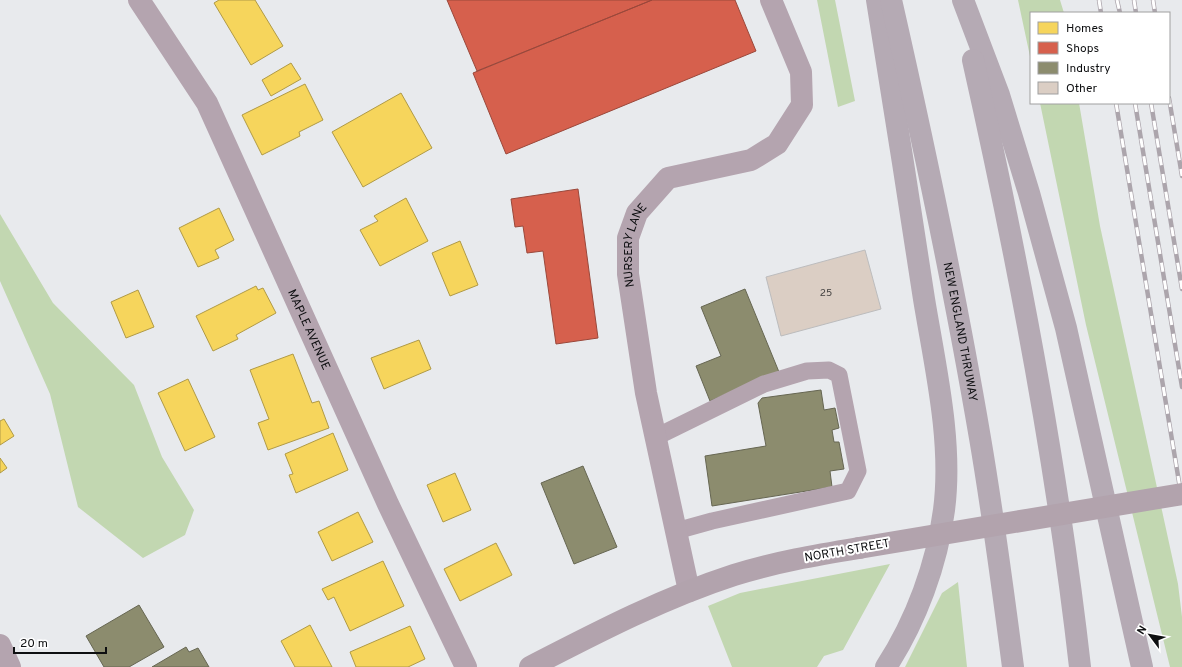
<svg xmlns="http://www.w3.org/2000/svg" width="1182" height="667" font-family="Overpass,sans-serif">
	<style>
		.green { fill: #c2d7b1 }
		.homes { fill: #f6d55c; stroke: #b09a46 }
		.shops { fill: #d6604d; stroke: #9a483b }
		.industry { fill: #8c8c6e; stroke: #666652 }
		.building { fill: #dbcec4; stroke: #bcbcbd }
		.lines { fill: none; stroke-linecap: round; stroke-linejoin: round }
		.lane { stroke: #b4a4af; stroke-width: 17 }
		.street { stroke: #b4a4af; stroke-width: 22 }
		.secondary { stroke: #b2a3ad; stroke-width: 22 }
		.highway { stroke: #b5aab4; stroke-width: 22 }
		.rail-casing { stroke: #aca5ac; stroke-width: 4.5 }
		.rail { stroke: #fff; stroke-width: 3; stroke-dasharray: 9; stroke-linecap: butt }
		.secondary-bridge { stroke: #b2a3ad; stroke-width: 22 }
		.labels { text-anchor: middle; stroke-width: 4; stroke-linejoin: round; paint-order: stroke }
		.number-label { font-size: 10px; fill: #413f3e }
		.street-label { font-size: 12px; fill: #0e0f11; stroke: #fff }
	</style>
	<rect width="100%" height="100%" fill="#e8eaed"/>
	<!-- green -->
	<path class="green" d="M 817,0 L 835,0 L 855,101 L 838,107 Z
		M 1018,0 L 1060,0 L 1064,13 L 1031,13 L 1031,61 Z
		M 1040,103 L 1079,103 L 1100,226 L 1178,584 L 1182,617 L 1182,667 L 1170,667 L 1086,325 Z
		M 0,214 L 53,303 L 134,385 L 162,457 L 194,510 L 185,535 L 143,558 L 78,507 L 50,394 L 0,281 Z
		M 890,564 L 843,650 L 824,656 L 817,667 L 732,667 L 708,606 L 740,593 Z
		M 958,582 L 967,667 L 905,667 L 942,593 Z"/>
	<!-- homes -->
	<path class="homes" d="M 219,0 L 255,0 L 283,46 L 251,65 L 214,3 Z
		M 291,63 L 301,79 L 271,96 L 262,80 Z
		M 305,84 L 323,120 L 299,132 L 300,136 L 262,155 L 242,115 Z
		M 401,93 L 432,148 L 363,187 L 332,132 Z
		M 406,198 L 428,241 L 380,266 L 360,230 L 378,221 L 374,216 Z
		M 219,208 L 234,240 L 215,250 L 219,258 L 198,267 L 179,228 Z
		M 460,241 L 478,285 L 450,296 L 432,253 Z
		M 256,286 L 258,290 L 263,288 L 276,313 L 236,335 L 238,339 L 213,351 L 196,316 Z
		M 138,290 L 154,327 L 126,338 L 111,302 Z
		M 419,340 L 431,369 L 384,389 L 371,358 Z
		M 293,354 L 312,403 L 319,401 L 329,428 L 268,450 L 258,423 L 269,419 L 250,370 Z
		M 188,379 L 215,437 L 185,451 L 158,393 Z
		M 4,419 L 14,436 L 0,445 L 0,421 Z
		M 333,433 L 348,470 L 296,493 L 289,475 L 293,474 L 285,454 Z
		M 0,458 L 7,468 L 0,473 Z
		M 455,473 L 471,510 L 443,522 L 427,485 Z
		M 358,512 L 373,542 L 332,561 L 318,532 Z
		M 496,543 L 512,575 L 460,601 L 444,569 Z
		M 383,561 L 404,606 L 350,631 L 334,597 L 328,600 L 322,589 Z
		M 310,625 L 332,667 L 295,667 L 281,641 Z
		M 410,626 L 425,659 L 408,667 L 356,667 L 350,652 Z"/>
	<!-- shops -->
	<path class="shops" d="M 447,0 L 652,0 L 477,71 Z
		M 652,0 L 735,0 L 756,51 L 506,154 L 473,73 Z
		M 578,189 L 598,338 L 556,344 L 543,251 L 527,253 L 523,226 L 515,227 L 511,199 Z"/>
	<!-- industry -->
	<path class="industry" d="M 745,289 L 779,372 L 710,401 L 696,366 L 721,356 L 701,307 Z
		M 821,390 L 824,410 L 835,408 L 839,428 L 832,430 L 834,442 L 839,442 L 844,469 L 830,471 L 832,487 L 712,506 L 705,456 L 766,446 L 758,403 L 762,398 Z
		M 583,466 L 617,547 L 574,564 L 541,483 Z
		M 139,605 L 164,647 L 129,667 L 104,667 L 86,636 Z
		M 186,647 L 189,652 L 198,648 L 209,667 L 152,667 Z"/>
	<!-- building -->
	<path class="building" d="M 865,250 L 881,309 L 781,336 L 766,277 Z"/>
	<g class="lines">
		<!-- lane -->
		<path class="lane" d="M 656,437 L 764,384 L 807,371 L 829,370 L 839,375 L 858,471 L 848,491 L 712,521 L 676,531"/>
		<!-- street -->
		<g class="street">
			<path id="s1" d="M 139,0 L 207,103 L 388,504 L 466,667"/>
			<path id="s2" d="M 689,591 L 646,393 L 628,274 L 628,238 L 637,213 L 668,178 L 751,160 L 777,144 L 802,105 L 801,72 L 771,0"/>
			<path d="M 0,645 L 10,667"/>
		</g>
		<!-- secondary -->
		<path class="secondary" d="M 530,667 C 596,633 663,598 734,575 C 775,562 817,555 859,548"/>
		<!-- highway -->
		<g class="highway">
			<path d="M 877,0 C 893,100 909,199 924,299 C 935,366 953,442 944,510 C 937,564 916,621 886,667"/>
			<path id="s3" d="M 891,0 C 924,145 955,291 980,438 C 993,514 1003,590 1013,667"/>
			<path d="M 963,0 L 999,95 L 1029,193 L 1066,328 L 1142,667"/>
			<path d="M 973,60 C 1018,260 1057,463 1080,667"/>
		</g>
		<defs>
			<path id="rail" d="M 1099,0 L 1101,13
				M 1117,0 L 1120,13
				M 1134,0 L 1136,13
				M 1153,0 L 1155,13
				M 1169,98 L 1182,176
				M 1116,103 L 1182,500
				M 1135,103 L 1182,387
				M 1151,103 L 1182,289"/>
		</defs>
		<!-- rail casing -->
		<use href="#rail" class="rail-casing"/>
		<!-- rail -->
		<use href="#rail" class="rail"/>
		<!-- secondary-bridge -->
		<path class="secondary-bridge" d="M 859,548 L 1182,494"/>
	</g>
	<g class="labels">
		<!-- number labels -->
		<g class="number-label">
			<text x="826" y="296">25</text>
		</g>
		<!-- street labels -->
		<g class="street-label">
			<text dy="4" stroke="none"><textPath href="#s2" startOffset="353">NURSERY LANE</textPath></text>
			<text dy="4" stroke="none"><textPath href="#s1" startOffset="372">MAPLE AVENUE</textPath></text>
			<text dy="4" stroke="none"><textPath href="#s3" startOffset="339">NEW ENGLAND THRUWAY</textPath></text>
			<text transform="translate(847 550) rotate(-10)" y="4">NORTH STREET</text>
		</g>
	</g>
	<!-- legend -->
	<rect x="1030" y="12" width="140" height="92" fill="#ffffff" stroke="#9f9fa0"/>
	<rect x="1038" y="22" width="20" height="12" fill="#f6d55c" stroke="#9f9fa0"/>
	<text x="1066" y="32" font-size="12" fill="#0e0f11">Homes</text>
	<rect x="1038" y="42" width="20" height="12" fill="#d6604d" stroke="#9f9fa0"/>
	<text x="1066" y="52" font-size="12" fill="#0e0f11">Shops</text>
	<rect x="1038" y="62" width="20" height="12" fill="#8c8c6e" stroke="#9f9fa0"/>
	<text x="1066" y="72" font-size="12" fill="#0e0f11">Industry</text>
	<rect x="1038" y="82" width="20" height="12" fill="#dbcec4" stroke="#9f9fa0"/>
	<text x="1066" y="92" font-size="12" fill="#0e0f11">Other</text>
	<!-- north arrow -->
	<g transform="translate(1150 635) rotate(302)" stroke="#ffffff" stroke-width="3" paint-order="stroke">
	<path d="M0-3L7 15L0 10L-7 15Z" fill="#0e0f11"/>
	<text y="-6" font-size="11" font-weight="bold" text-anchor="middle" fill="#0e0f11">N</text>
	</g>
	<!-- scale -->
	<path d="M14 647v6h92v-6" fill="none" stroke="#0e0f11" stroke-width="2"/>
	<text x="20" y="647" font-size="12" fill="#0e0f11" stroke="#ffffff" stroke-width="3" paint-order="stroke">20 m</text>
</svg>
